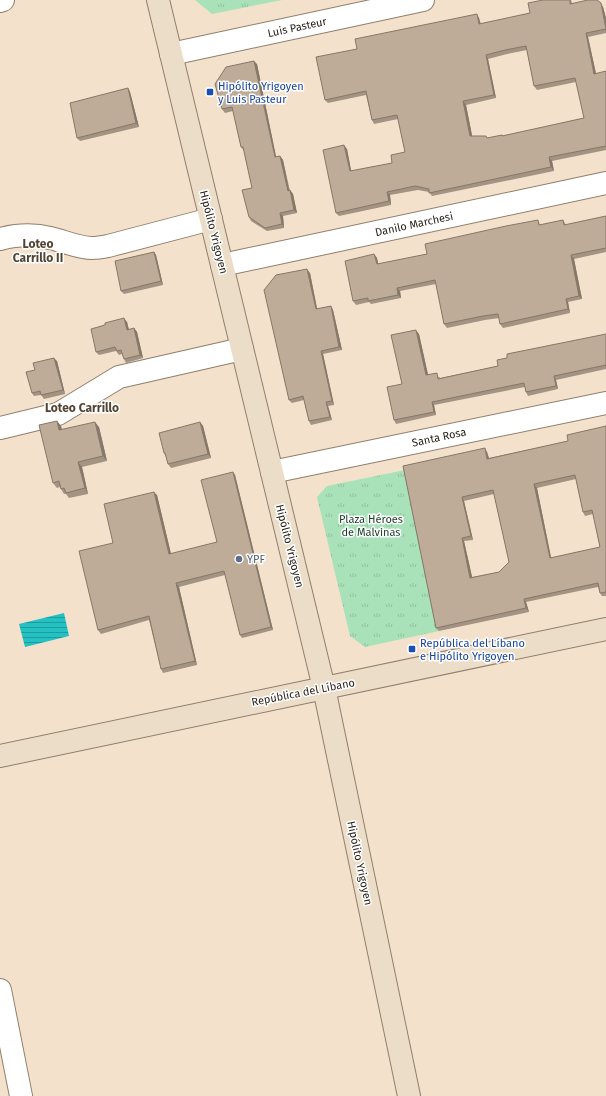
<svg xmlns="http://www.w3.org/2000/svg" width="606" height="1096" font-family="'Fira Sans',sans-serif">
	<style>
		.park { fill: url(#park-tufts) }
		.water { fill: url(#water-rules) }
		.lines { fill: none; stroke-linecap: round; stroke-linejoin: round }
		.street-casing { stroke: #907f6c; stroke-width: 24 }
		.secondary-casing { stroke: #907f6c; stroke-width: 24 }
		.street { stroke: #fff; stroke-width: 22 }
		.secondary { stroke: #ecddc9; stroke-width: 22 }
		.wall { fill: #a39383; fill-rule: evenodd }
		.shaded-wall { fill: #85786a }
		.building { fill: #beab98; stroke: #85786a; fill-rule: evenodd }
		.transit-dot { fill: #1a4fb4; stroke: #fff; stroke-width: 1.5 }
		.service-dot { fill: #5c6f8a; stroke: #fff; stroke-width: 1.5 }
		.labels { text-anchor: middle; stroke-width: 3; stroke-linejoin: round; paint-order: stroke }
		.street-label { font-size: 11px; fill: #2b241c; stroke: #fff }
		.transit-label { font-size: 11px; fill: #164399; stroke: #fff; text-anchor: start }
		.park-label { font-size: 11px; fill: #193d25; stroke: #fff }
		.service-label { font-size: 11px; fill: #4e5e75; stroke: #fff; text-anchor: start }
		.neighbourhood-label { font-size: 12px; font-weight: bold; fill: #524332; stroke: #fff }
	</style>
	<defs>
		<pattern id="park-tufts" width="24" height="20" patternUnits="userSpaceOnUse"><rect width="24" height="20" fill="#a9e2b8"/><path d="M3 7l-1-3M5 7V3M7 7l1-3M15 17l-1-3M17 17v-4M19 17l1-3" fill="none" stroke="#92c29e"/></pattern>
		<pattern id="water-rules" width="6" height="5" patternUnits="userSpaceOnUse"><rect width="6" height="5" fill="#24c1c3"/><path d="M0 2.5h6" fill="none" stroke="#1f9d9e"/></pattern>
	</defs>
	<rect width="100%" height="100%" fill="#f3e1cc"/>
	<!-- park -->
	<path class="park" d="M 195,0 L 282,0 L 212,14 Z
		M 405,470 L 439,631 L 365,647 L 350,636 L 317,497 L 327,486 Z"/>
	<!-- water -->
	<path class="water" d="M 64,613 L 69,636 L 25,647 L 19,624 Z"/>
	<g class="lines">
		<defs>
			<path id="street" d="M 0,1 L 3,0
				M 171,54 L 423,0
				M 0,239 C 16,235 34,234 50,238 C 64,241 78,248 92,248 C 97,248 103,247 108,246 L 211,219
				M 222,265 L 606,183
				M 0,428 L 58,414 L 119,377 L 242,349
				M 272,472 L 606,403
				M 0,990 L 21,1096"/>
			<path id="secondary" d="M 158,0 L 324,688 L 409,1096
				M 0,756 L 606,629"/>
		</defs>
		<!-- street casing -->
		<use href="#street" class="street-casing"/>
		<!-- secondary casing -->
		<use href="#secondary" class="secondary-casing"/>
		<!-- street -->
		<use href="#street" class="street"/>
		<!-- secondary -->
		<use href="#secondary" class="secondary"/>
	</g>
	<!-- wall -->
	<path class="wall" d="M 543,0 L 571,0 L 572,3 L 603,7 L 606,18 L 606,33 L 588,37 L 596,74 L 606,71 L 606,150 L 552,161 L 554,171 L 432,196 L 429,192 L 418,190 L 390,195 L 391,205 L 339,216 L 336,213 L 347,149 L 351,171 L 392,163 L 405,152 L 398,119 L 374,124 L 372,120 L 366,95 L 328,103 L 325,100 L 357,49 L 479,18 L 481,24 L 530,13 ZM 527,50 L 534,86 L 537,90 L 576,82 L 584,118 L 503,136 L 502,135 L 488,138 L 472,136 L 466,105 L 496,98 L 488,59 L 507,54 Z
		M 257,64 L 276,157 L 280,156 L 283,160 L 290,191 L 290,190 L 293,194 L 297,213 L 283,216 L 284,228 L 267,231 L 251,221 L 249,217 L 252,188 L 244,151 L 241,147 L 233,111 L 225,113 L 222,109 Z
		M 128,88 L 130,92 L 139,127 L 80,141 L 77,138 Z
		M 606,216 L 606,252 L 574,259 L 582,299 L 568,302 L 570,313 L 503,328 L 500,324 L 499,318 L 485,320 L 447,328 L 444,324 L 436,284 L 400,291 L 401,298 L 371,304 L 369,302 L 356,305 L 353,301 L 374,254 L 377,258 L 378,264 L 427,254 L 538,220 L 540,225 L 563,220 L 566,225 Z
		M 154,252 L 156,255 L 163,285 L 124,294 L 121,291 Z
		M 310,273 L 317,309 L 331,306 L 333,310 L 342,350 L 323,354 L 334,405 L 328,406 L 332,420 L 311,425 L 309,421 L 304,400 L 292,403 L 289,400 Z
		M 127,322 L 129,330 L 134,328 L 137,332 L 143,358 L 126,363 L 124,359 L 122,354 L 119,355 L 116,351 L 99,355 L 96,352 Z
		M 419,334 L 428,375 L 439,377 L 440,378 L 498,366 L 507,358 L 606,334 L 606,369 L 556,380 L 558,389 L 528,396 L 526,392 L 525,387 L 434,405 L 436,415 L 396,424 L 394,420 Z
		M 57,361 L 65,394 L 44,399 L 41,395 L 34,396 L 32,393 L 35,370 Z
		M 57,421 L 61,426 L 62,430 L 99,427 L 107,461 L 82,467 L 88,494 L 69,498 L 66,494 L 64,494 L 61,489 L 60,487 L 57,488 L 53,483 Z
		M 200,422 L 203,426 L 211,458 L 171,468 L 168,464 L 166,457 L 164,453 Z
		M 606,426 L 606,596 L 602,596 L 600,593 L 598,587 L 526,602 L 529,612 L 439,631 L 436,628 L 403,466 L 487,452 L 489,458 L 568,441 ZM 576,479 L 583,512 L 585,516 L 593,514 L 600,547 L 551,558 L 537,488 ZM 494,494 L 509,562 L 499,572 L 472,577 L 464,541 L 473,540 L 464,501 Z
		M 233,472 L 235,475 L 273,630 L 242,638 L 240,635 L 225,575 L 179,587 L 197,665 L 163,673 L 161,669 L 149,620 L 101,634 L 98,630 L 113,543 L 157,495 L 171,554 L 217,542 Z"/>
	<!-- shaded-wall -->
	<path class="shaded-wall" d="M 601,3 L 603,7 L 606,18 L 606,27 Z
		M 477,14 L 479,18 L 481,28 L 479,24 Z
		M 586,33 L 588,37 L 597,78 L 594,74 Z
		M 486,55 L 488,59 L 496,98 L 494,95 Z
		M 254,61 L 257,64 L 277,161 L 275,157 Z
		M 128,88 L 130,92 L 139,127 L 136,123 Z
		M 463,101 L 466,105 L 473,140 L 470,136 Z
		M 344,145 L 347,149 L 352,175 L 350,171 Z
		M 280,156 L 283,160 L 290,195 L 288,191 Z
		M 549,157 L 552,161 L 554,171 L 551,167 Z
		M 290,190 L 293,194 L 297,213 L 294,210 Z
		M 387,192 L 390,195 L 391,205 L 389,201 Z
		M 280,213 L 283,216 L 284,228 L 282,224 Z
		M 154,252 L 156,255 L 163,285 L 161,281 Z
		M 374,254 L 377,258 L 379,268 L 377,264 Z
		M 571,255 L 574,259 L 582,299 L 579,296 Z
		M 307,269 L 310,273 L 318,313 L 316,309 Z
		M 397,288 L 400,291 L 401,298 L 398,295 Z
		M 566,299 L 568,302 L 570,313 L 568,309 Z
		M 331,306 L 333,310 L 342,350 L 339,347 Z
		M 124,318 L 127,322 L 130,334 L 127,330 Z
		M 134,328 L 137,332 L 143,358 L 140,355 Z
		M 416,330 L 419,334 L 429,379 L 426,375 Z
		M 321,351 L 323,354 L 334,405 L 332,401 Z
		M 54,358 L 57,361 L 65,394 L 63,390 Z
		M 554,376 L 556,380 L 558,389 L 556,386 Z
		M 326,402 L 328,406 L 332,420 L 330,417 Z
		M 432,402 L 434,405 L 436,415 L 434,412 Z
		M 57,421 L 61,426 L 63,435 L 59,430 Z
		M 95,422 L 99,427 L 107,461 L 103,456 Z
		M 200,422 L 203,426 L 211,458 L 208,454 Z
		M 485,448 L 487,452 L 490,462 L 487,459 Z
		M 78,462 L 82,467 L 88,494 L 85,488 Z
		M 233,472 L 235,475 L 273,630 L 271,627 Z
		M 534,484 L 537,488 L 552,562 L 550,558 Z
		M 154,492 L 157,495 L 172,558 L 169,554 Z
		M 462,497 L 464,501 L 473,540 L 471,536 Z
		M 462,538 L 464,541 L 473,581 L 470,578 Z
		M 176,583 L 179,587 L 197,665 L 195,661 Z
		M 524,599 L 526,602 L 529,612 L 526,608 Z"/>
	<!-- building -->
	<path class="building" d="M 543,0 L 570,0 L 570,4 L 588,0 L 597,0 L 601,3 L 606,29 L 586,33 L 594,74 L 606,71 L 606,146 L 549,157 L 551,167 L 429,193 L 429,189 L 415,186 L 387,192 L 389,201 L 336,213 L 323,150 L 344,145 L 350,171 L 392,163 L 391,155 L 405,152 L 397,115 L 372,120 L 366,91 L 325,100 L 316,57 L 357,49 L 355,39 L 477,14 L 479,24 L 530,13 L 528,3 ZM 526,46 L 534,86 L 575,78 L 584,118 L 502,136 L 502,135 L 487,138 L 486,136 L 470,136 L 463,101 L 494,95 L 486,55 L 505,50 Z
		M 254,61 L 275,157 L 280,156 L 288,191 L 290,190 L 294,210 L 280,213 L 282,224 L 265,228 L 249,217 L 242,190 L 252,188 L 243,147 L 241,147 L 232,107 L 222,109 L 215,84 L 226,67 Z
		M 128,88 L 136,123 L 77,138 L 70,103 Z
		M 606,216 L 606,248 L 571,255 L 579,296 L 566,299 L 568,309 L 500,324 L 498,314 L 483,316 L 444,324 L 435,280 L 397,288 L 398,295 L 368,301 L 368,298 L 353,301 L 345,261 L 374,254 L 377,264 L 427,254 L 425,244 L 506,226 L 538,220 L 539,225 L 563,220 L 564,225 Z
		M 154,252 L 161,281 L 121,291 L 115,261 Z
		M 307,269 L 316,309 L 331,306 L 339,347 L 321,351 L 332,401 L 326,402 L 330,417 L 309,421 L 303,396 L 289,400 L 264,290 L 276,275 Z
		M 124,318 L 127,330 L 134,328 L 140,355 L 124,359 L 121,350 L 117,351 L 115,347 L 96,352 L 91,329 L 105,325 L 105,323 Z
		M 416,330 L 426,375 L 437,373 L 438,379 L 498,366 L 497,360 L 507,358 L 507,354 L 606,334 L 606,365 L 554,376 L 556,386 L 540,389 L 526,392 L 524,383 L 432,402 L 434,412 L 394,420 L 387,387 L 402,384 L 391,335 Z
		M 54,358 L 63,390 L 41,395 L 40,391 L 32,393 L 26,372 L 35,370 L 33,363 Z
		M 57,421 L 59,430 L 95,422 L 103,456 L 78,462 L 85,488 L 66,493 L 64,488 L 61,489 L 59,481 L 53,483 L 39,425 Z
		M 200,422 L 208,454 L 168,464 L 165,453 L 164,453 L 159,433 Z
		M 606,426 L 606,592 L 600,593 L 598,583 L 524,599 L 526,608 L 436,628 L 403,466 L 485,448 L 487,459 L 568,441 L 567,435 ZM 575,475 L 583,512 L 592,510 L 600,547 L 550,558 L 534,484 ZM 493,490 L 509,562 L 499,572 L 470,578 L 462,538 L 471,536 L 462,497 Z
		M 233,472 L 271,627 L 240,635 L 224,571 L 176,583 L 195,661 L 161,669 L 149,616 L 98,630 L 79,551 L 113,543 L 104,504 L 154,492 L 169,554 L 217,542 L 201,480 Z"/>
	<!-- markers -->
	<g class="transit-dot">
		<rect x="206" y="88" width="8" height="8" rx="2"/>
		<rect x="408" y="645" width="8" height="8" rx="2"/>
	</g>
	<circle class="service-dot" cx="239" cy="559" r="4"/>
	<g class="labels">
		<!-- street labels -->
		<g class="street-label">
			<text transform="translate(297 27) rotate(-12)" y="4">Luis Pasteur</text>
			<text transform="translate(414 224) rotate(-12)" y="4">Danilo Marchesi</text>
			<text transform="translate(214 232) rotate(76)" y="4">Hipólito Yrigoyen</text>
			<text transform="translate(439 437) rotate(-12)" y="4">Santa Rosa</text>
			<text transform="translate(290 546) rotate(76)" y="4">Hipólito Yrigoyen</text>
			<text transform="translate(303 692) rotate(-11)" y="4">República del Líbano</text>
			<text transform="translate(360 863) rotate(78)" y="4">Hipólito Yrigoyen</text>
		</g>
		<!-- transit labels -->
		<g class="transit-label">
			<text x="218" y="90">Hipólito Yrigoyen<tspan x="218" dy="13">y Luis Pasteur</tspan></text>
			<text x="420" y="647">República del Líbano<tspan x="420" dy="13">e Hipólito Yrigoyen</tspan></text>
		</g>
		<!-- park labels -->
		<g class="park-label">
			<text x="371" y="523">Plaza Héroes<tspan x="371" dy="13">de Malvinas</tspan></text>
		</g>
		<!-- service labels -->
		<g class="service-label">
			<text x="247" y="563">YPF</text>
		</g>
		<!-- neighbourhood labels -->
		<g class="neighbourhood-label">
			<text x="38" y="248">Loteo<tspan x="38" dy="14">Carrillo II</tspan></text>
			<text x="82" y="412">Loteo Carrillo</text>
		</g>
	</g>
</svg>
